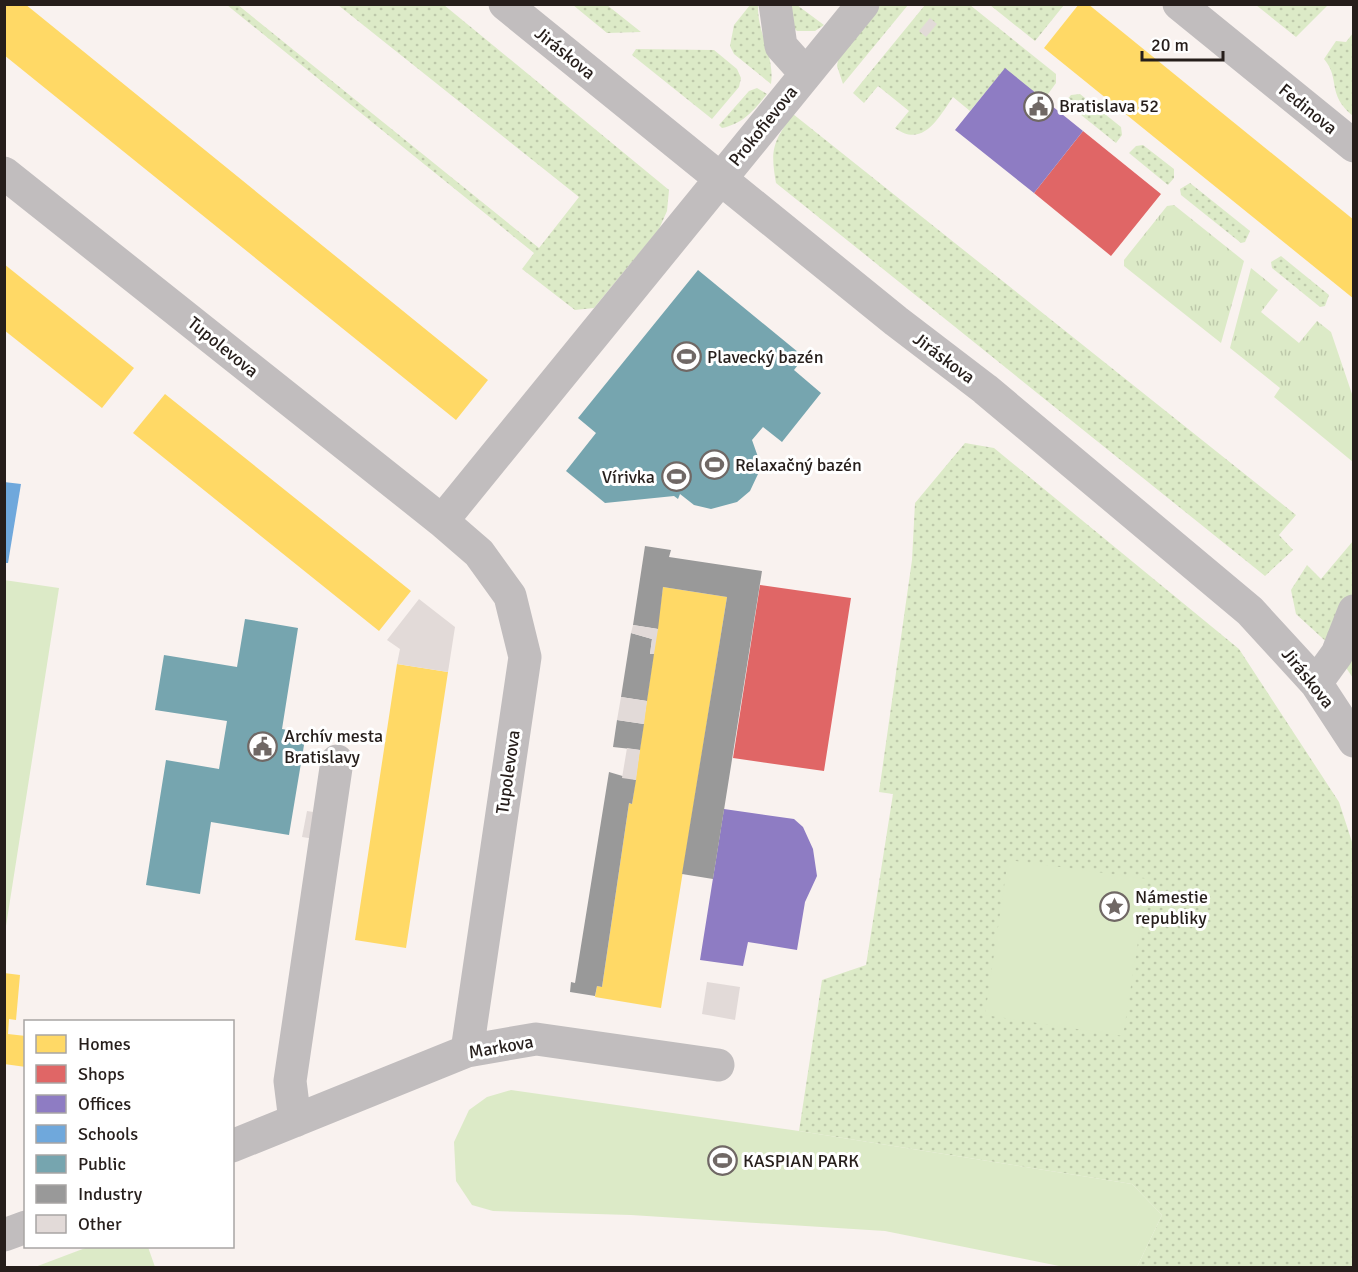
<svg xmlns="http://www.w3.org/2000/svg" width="1358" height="1272" font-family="Signika,sans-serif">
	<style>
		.grass { fill: url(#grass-dots) }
		.park { fill: url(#park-tufts) }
		.garden { fill: #dceac7 }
		.homes { fill: #ffd966 }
		.shops { fill: #e06666 }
		.offices { fill: #8e7cc3 }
		.schools { fill: #6fa8dc }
		.public { fill: #76a5af }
		.industry { fill: #999 }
		.building { fill: #e2dad8 }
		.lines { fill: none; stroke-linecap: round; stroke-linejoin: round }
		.minor { stroke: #c1bdbe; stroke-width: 33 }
		.labels { text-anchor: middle; stroke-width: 6; stroke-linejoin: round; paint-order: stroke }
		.street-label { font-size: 18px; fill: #261e1b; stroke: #fff }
		.poi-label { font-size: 18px; fill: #261e1b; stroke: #fff; text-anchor: start }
	</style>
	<defs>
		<pattern id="grass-dots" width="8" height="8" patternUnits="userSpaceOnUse" patternTransform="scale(1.5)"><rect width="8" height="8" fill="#dceac7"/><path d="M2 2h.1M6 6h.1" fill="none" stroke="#bdc8aa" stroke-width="1.8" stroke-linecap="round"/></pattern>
		<pattern id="park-tufts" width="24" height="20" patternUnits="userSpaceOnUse" patternTransform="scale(1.5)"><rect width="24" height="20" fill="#dceac7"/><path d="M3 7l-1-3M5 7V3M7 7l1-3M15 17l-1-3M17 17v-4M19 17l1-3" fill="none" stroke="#bdc8aa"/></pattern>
	</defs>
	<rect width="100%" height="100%" fill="#f9f2ef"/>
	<!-- grass -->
	<path class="grass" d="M 227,5 L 238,5 L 539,248 L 579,197 L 338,5 L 444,5 L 669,190 L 667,211 L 659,229 L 594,308 L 575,310 L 522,269 L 534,253 Z
		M 573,5 L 607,5 L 641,32 L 607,33 Z
		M 750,5 L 758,5 C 757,33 775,56 771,84 L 734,54 L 730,46 L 734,25 Z
		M 788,5 L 797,5 L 824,25 L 815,31 L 797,31 L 788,22 Z
		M 877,5 L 908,5 L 843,84 L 837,66 L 839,54 Z
		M 925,5 L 970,5 L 1056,74 L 1056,83 L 1043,101 L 1005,69 L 970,111 L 953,97 C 939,117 923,149 895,128 L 909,111 L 878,86 L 864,103 L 853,93 Z
		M 990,5 L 1064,5 L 1035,41 Z
		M 1256,5 L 1328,5 L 1296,37 Z
		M 1353,33 L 1353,116 C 1326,94 1341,79 1324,59 L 1336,41 L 1346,42 Z
		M 636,49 L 714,50 L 737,69 L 741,78 L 739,87 L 712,119 L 632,55 Z
		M 757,88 L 767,94 C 753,111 744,123 722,128 L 719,125 L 749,91 Z
		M 1080,94 L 1121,127 L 1122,135 L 1116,143 L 1065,102 L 1071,95 Z
		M 793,114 L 1296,515 L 1279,535 L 1293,550 L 1265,576 L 776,183 C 770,149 773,142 793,114 Z
		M 1143,145 L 1174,169 L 1174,178 L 1168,185 L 1129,153 L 1136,146 Z
		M 1190,183 L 1250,231 L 1245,242 L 1241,243 L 1181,195 L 1180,189 Z
		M 1281,256 L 1329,295 L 1325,306 L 1320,307 L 1272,268 L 1271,262 Z
		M 965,443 L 994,448 L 1239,649 L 1339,802 L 1354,848 L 1353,1267 L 1137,1267 L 1162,1215 L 1132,1184 L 799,1131 L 822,980 L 866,965 L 893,794 L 879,792 L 912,560 L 915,503 Z
		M 1353,541 L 1353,678 L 1332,647 L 1296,614 L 1291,590 L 1307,565 L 1321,579 Z"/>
	<!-- park -->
	<path class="park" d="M 1174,205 L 1244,261 L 1221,343 L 1124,266 L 1124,260 L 1167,206 Z
		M 1251,268 L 1278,290 L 1261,312 L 1299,343 L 1317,321 L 1331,332 L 1353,397 L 1353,462 L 1274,397 L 1280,388 L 1230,348 Z"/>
	<!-- garden -->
	<path class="garden" d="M 4,580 L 59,588 L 6,926 L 4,926 Z
		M 1008,860 L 1148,879 L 1123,1036 L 985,1015 Z
		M 511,1090 L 799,1131 L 1132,1184 L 1162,1215 L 1137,1267 L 1064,1267 L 885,1231 L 631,1215 L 493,1211 L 472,1205 L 456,1181 L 454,1142 L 469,1110 L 487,1097 Z
		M 88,1247 L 148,1247 L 155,1267 L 35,1267 Z"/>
	<!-- homes -->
	<path class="homes" d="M 4,4 L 25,4 L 488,380 L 456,420 L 4,55 Z
		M 1079,4 L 1088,4 L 1354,220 L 1354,299 L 1044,48 Z
		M 4,264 L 134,368 L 102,408 L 4,330 Z
		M 165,394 L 411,591 L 379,631 L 133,433 Z
		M 663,587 L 727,597 L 661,1008 L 595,997 L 597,986 L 602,987 L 629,803 L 632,804 Z
		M 397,664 L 448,672 L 406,948 L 355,940 Z
		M 4,973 L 20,975 L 16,1020 L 9,1019 L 8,1034 L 26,1036 L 26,1067 L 4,1064 Z"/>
	<!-- shops -->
	<path class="shops" d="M 1083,131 L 1161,194 L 1111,256 L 1034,193 Z
		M 760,585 L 851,598 L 824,771 L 733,758 Z"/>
	<!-- offices -->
	<path class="offices" d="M 1005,68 L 1083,131 L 1034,193 L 955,130 Z
		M 724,809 L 794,819 L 803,827 L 813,849 L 817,876 L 805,902 L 797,950 L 748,942 L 743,966 L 700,960 Z"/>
	<!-- schools -->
	<path class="schools" d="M 4,482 L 21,484 L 8,563 L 4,563 Z"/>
	<!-- public -->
	<path class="public" d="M 698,270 L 804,357 L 794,370 L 821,393 L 782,442 L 763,427 L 752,440 L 758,457 L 758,474 L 750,491 L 737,502 L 711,509 L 694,505 L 680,494 L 678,499 L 674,496 L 605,503 L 566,471 L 596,433 L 578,418 Z
		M 245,619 L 298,628 L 282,729 L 306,733 L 289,835 L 211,822 L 200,894 L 146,885 L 166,760 L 219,769 L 227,721 L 155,710 L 164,655 L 237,667 Z"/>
	<!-- industry -->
	<path class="industry" d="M 645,546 L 671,550 L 669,557 L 762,571 L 713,879 L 682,874 L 727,597 L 663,587 L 658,629 L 633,625 Z
		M 631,633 L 652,639 L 650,654 L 654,654 L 647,701 L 621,697 Z
		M 617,720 L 644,724 L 640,750 L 613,747 Z
		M 609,772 L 636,780 L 632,804 L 629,803 L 602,987 L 597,986 L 595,996 L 570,992 L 571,982 L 575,983 Z"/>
	<!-- building -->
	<path class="building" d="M 930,18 L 937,24 L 926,37 L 919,31 Z
		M 419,599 L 455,627 L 448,672 L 397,664 L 400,649 L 387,640 Z
		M 633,625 L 658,629 L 654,654 L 650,654 L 652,639 L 631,633 Z
		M 621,697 L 647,701 L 644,724 L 617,720 Z
		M 627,748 L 640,750 L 636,780 L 622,778 Z
		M 307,811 L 320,813 L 315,839 L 302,837 Z
		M 707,982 L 740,987 L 735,1020 L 702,1014 Z"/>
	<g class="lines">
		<!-- minor -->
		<path class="minor" d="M 505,4 L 896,321 L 985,389 L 1250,611 L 1316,683 L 1354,741
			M 775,4 L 781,46 L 806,74
			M 1179,4 L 1354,146
			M 4,173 L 442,521 L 479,553 L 510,596 L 525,657 L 467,1051
			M 442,521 L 863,4
			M 1316,683 L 1337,654 L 1354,611
			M 295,1121 L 290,1081 L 337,761
			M 232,1146 L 467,1051 L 536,1039 L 718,1065
			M 4,1235 L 26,1227"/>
	</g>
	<!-- icons -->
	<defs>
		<symbol id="civic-ring" viewBox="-11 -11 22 22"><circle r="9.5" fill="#fff" stroke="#706865" stroke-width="1.5"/><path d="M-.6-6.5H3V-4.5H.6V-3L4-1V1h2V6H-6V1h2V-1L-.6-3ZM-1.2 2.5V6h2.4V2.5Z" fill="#706865"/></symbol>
		<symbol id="stadium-ring" viewBox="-11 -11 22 22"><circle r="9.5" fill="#fff" stroke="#706865" stroke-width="1.5"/><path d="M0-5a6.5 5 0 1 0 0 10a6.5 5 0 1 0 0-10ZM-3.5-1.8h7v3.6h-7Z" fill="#706865"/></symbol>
		<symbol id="sight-ring" viewBox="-11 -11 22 22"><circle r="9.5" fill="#fff" stroke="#706865" stroke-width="1.5"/><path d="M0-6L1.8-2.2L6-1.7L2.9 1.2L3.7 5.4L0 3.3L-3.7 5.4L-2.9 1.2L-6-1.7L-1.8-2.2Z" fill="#706865"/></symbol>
	</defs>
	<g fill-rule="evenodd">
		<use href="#civic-ring" x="1022" y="90" width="33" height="33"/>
		<use href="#stadium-ring" x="670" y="340" width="33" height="33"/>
		<use href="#stadium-ring" x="698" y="448" width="33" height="33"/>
		<use href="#stadium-ring" x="660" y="460" width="33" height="33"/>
		<use href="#civic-ring" x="246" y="730" width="33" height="33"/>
		<use href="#sight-ring" x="1098" y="890" width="33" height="33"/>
		<use href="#stadium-ring" x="706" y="1144" width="33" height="33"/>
	</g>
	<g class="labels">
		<!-- street labels -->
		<g class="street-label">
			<text transform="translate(565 53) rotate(39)" y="6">Jiráskova</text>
			<text transform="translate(1308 109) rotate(39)" y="6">Fedinova</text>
			<text transform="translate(763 126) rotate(-51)" y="6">Prokofievova</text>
			<text transform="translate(223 347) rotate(39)" y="6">Tupolevova</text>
			<text transform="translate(944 358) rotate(37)" y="6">Jiráskova</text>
			<text transform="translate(1308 678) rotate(51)" y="6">Jiráskova</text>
			<text transform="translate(508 772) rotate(-82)" y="6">Tupolevova</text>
			<text transform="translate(501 1047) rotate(-10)" y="6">Markova</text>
		</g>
		<!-- poi labels -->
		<g class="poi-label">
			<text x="1059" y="112">Bratislava 52</text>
			<text x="707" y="363">Plavecký bazén</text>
			<text x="735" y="471">Relaxačný bazén</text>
			<text x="655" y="483" text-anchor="end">Vírivka</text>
			<text x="284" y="742">Archív mesta<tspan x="284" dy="21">Bratislavy</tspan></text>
			<text x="1135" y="903">Námestie<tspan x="1135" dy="21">republiky</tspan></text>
			<text x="743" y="1167">KASPIAN PARK</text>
		</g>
	</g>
	<!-- border -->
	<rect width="1358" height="1272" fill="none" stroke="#261e1b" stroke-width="12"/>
	<!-- legend -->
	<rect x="24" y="1020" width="210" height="228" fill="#ffffff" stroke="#a8a5a4" stroke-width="1.5"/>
	<rect x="36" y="1035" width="30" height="18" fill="#ffd966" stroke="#a8a5a4" stroke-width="1.5"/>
	<text x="78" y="1050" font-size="18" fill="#261e1b">Homes</text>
	<rect x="36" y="1065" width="30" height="18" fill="#e06666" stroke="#a8a5a4" stroke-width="1.5"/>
	<text x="78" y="1080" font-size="18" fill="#261e1b">Shops</text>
	<rect x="36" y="1095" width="30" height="18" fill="#8e7cc3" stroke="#a8a5a4" stroke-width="1.5"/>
	<text x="78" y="1110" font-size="18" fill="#261e1b">Offices</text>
	<rect x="36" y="1125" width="30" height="18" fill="#6fa8dc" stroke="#a8a5a4" stroke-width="1.5"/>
	<text x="78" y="1140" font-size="18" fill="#261e1b">Schools</text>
	<rect x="36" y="1155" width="30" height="18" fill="#76a5af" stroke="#a8a5a4" stroke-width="1.5"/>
	<text x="78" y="1170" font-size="18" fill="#261e1b">Public</text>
	<rect x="36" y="1185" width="30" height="18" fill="#999999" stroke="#a8a5a4" stroke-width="1.5"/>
	<text x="78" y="1200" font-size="18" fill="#261e1b">Industry</text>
	<rect x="36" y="1215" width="30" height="18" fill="#e2dad8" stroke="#a8a5a4" stroke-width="1.5"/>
	<text x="78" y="1230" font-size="18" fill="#261e1b">Other</text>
	<!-- scale -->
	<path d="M1142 51v9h81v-9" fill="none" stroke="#261e1b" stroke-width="3"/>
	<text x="1151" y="51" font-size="18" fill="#261e1b" stroke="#ffffff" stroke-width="4.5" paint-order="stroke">20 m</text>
</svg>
